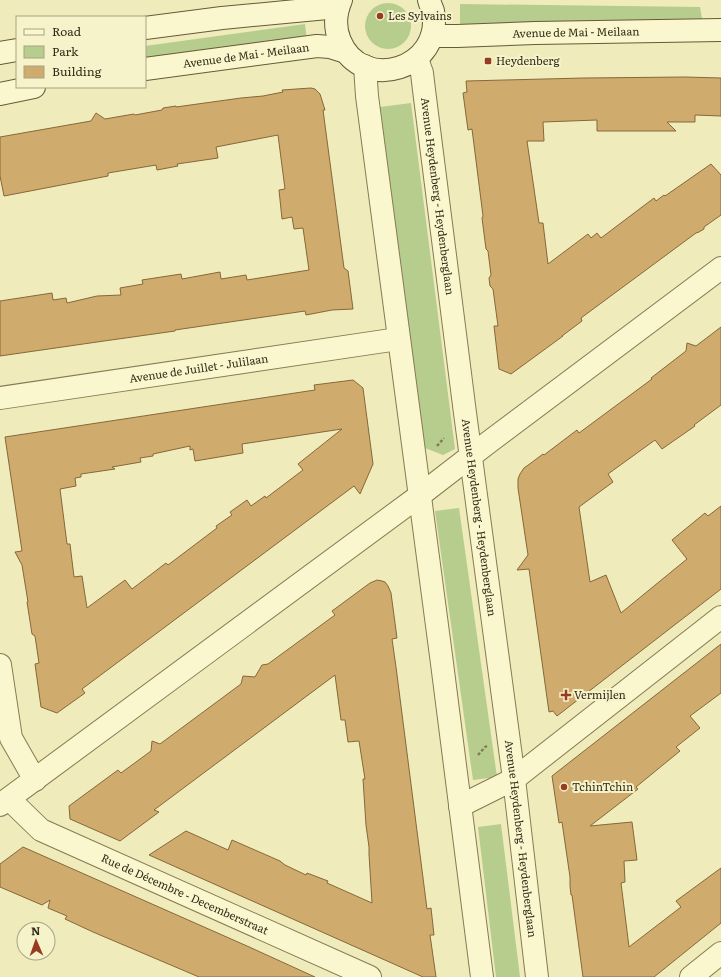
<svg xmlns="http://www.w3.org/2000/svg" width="721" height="977" font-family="Literata,serif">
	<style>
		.green { fill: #b7cd8e }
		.building { fill: #cfac6e; stroke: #866839; fill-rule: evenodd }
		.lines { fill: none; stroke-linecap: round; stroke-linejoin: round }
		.street-casing { stroke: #867a54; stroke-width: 24 }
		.secondary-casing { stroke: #675a38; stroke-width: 24 }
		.path { stroke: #867a54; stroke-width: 2.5; stroke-dasharray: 3 2; stroke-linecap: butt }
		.street { stroke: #faf6cd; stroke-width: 22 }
		.secondary { stroke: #faf6cd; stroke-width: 22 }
		.poi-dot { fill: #973b22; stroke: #f6f3ca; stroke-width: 1.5 }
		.labels { text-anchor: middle; stroke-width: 4; stroke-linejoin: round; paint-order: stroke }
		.poi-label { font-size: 11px; fill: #342c1a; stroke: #f6f3ca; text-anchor: start }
		.street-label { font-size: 11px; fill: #342c1a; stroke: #f6f3ca }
	</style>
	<rect width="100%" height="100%" fill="#efebba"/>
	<!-- green -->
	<path class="green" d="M365 26a23 23 0 1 1 46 0a23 23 0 1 1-46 0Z
		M 460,4 L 700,7 L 703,24 L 460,25 Z
		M 305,24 L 307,41 L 145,62 L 145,46 Z
		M 411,103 L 455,449 L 443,455 L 425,448 L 380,107 Z
		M 459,508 L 497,777 L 473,780 L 435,511 Z
		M 501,824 L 520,977 L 496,977 L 478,827 Z"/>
	<!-- building -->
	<path class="building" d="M 685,77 L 721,78 L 721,116 L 695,115 L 695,122 L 667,122 L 676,131 L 597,131 L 597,120 L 543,122 L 544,141 L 527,141 L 539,223 L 543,223 L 548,264 L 588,234 L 591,238 L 597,233 L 601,238 L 654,198 L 656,201 L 664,195 L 665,196 L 711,164 L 721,175 L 721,215 L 704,227 L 704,229 L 699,232 L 696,233 L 581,318 L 582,321 L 562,336 L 563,336 L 511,374 L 499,369 L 494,326 L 498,326 L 493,289 L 490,286 L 489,278 L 491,275 L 488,251 L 486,249 L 482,218 L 483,216 L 472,129 L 468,130 L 463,93 L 467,92 L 466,81 L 584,78 Z
		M 311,88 L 315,89 L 320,94 L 325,110 L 323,110 L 344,268 L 348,271 L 353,309 L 332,310 L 306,315 L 305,311 L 175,330 L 175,331 L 104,341 L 0,356 L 0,301 L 52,293 L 53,300 L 66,298 L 67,303 L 97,296 L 121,295 L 120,288 L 143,284 L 142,280 L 181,274 L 182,279 L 220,272 L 221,279 L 246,275 L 247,280 L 309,270 L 303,228 L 294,229 L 292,217 L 282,219 L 279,190 L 285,189 L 278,135 L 216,147 L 218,158 L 177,164 L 178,166 L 157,170 L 156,165 L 108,173 L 108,176 L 4,196 L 0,176 L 0,137 L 91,121 L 96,113 L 105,119 L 134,114 L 135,115 L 162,110 L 163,108 L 176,106 L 176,107 L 241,98 L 263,96 L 283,92 L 282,90 Z
		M 721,327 L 721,405 L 694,425 L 695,426 L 662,449 L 655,440 L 608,474 L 613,482 L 579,507 L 590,582 L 606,575 L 621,613 L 687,559 L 672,540 L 705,513 L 708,516 L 721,506 L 721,589 L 557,716 L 553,711 L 549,712 L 529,569 L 517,570 L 528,555 L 518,488 L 518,479 L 520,474 L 524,468 L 531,463 L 543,454 L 544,455 L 577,430 L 579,433 L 652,379 L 651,378 L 686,351 L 687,343 L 696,346 Z
		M 353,380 L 363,388 L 373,464 L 360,494 L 354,486 L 82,689 L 85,693 L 57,713 L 41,707 L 35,664 L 39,663 L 35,636 L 32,634 L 27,602 L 28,602 L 22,565 L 15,552 L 22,551 L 5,437 L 315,390 L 314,385 ZM 342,429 L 298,464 L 303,470 L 266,498 L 265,496 L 251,506 L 247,500 L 230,512 L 232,515 L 216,526 L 217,528 L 168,565 L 166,563 L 132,589 L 125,580 L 87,608 L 82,576 L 74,577 L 70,544 L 67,544 L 60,489 L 76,486 L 75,478 L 81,477 L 81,474 L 115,469 L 112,467 L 141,462 L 140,458 L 153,456 L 153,454 L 190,446 L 190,450 L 193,449 L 195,461 L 243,453 L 242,444 Z
		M 377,580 L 382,581 L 385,582 L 388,586 L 391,593 L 397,638 L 392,639 L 396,667 L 427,909 L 431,908 L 434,935 L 430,935 L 436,977 L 423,977 L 149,855 L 186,831 L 228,850 L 232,840 L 280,861 L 285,865 L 306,875 L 307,873 L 328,881 L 327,883 L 372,903 L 369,854 L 369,847 L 366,825 L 363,779 L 365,779 L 359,741 L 348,742 L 345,720 L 341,720 L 335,675 L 154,810 L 159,812 L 120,841 L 70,819 L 69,806 L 118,770 L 121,773 L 151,751 L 152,741 L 160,744 L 241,684 L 243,676 L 255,677 L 262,665 L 268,664 L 335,615 L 332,611 L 370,583 Z
		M 721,644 L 721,693 L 690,716 L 700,728 L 676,747 L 680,751 L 636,787 L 638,789 L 590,826 L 632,822 L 637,860 L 624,861 L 625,882 L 621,883 L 629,947 L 681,907 L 676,901 L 721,868 L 721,923 L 654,977 L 583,977 L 572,895 L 571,895 L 570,886 L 570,877 L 562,822 L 559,823 L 552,776 Z
		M 23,847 L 247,946 L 315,977 L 199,977 L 93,932 L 65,919 L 67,916 L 48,908 L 50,900 L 42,905 L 0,887 L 0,864 Z"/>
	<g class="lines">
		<defs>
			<g id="street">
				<path id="s1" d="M 417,59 L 422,73 L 424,90 L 465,413 L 514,779 L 537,977"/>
				<path d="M 365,66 L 367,96 C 405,390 446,683 482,977"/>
				<path id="s2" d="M 0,398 L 398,339"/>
				<path d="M 0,665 L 11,738 L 35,780"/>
				<path id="s3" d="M 9,799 L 41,830 L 370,977"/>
				<path d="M 0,805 L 419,496 L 489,442 L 721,268"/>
				<path d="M 460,806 L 514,779 L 721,617"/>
				<path d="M 691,977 L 721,953"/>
			</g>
			<g id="secondary">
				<path d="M 341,0 C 335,14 334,27 340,41 C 362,94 444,69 433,11 C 432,8 430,4 429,0"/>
				<path d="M 145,28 L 222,18 L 338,7"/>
				<path id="s4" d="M 432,36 L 457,36 L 535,33 L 721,30"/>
				<path d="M 0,53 L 17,50"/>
				<path id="s5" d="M 145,69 L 317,46 L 330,47 L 346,52"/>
				<path d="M 0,94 L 34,87"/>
			</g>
		</defs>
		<!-- street casing -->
		<use href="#street" class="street-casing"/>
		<!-- secondary casing -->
		<use href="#secondary" class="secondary-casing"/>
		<!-- path -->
		<path class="path" d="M 437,446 L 444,438
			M 478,755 L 485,747 L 487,746"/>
		<!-- street -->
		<use href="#street" class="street"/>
		<!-- secondary -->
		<use href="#secondary" class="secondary"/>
	</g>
	<!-- markers -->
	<g class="poi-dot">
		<circle cx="380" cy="16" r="4"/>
		<rect x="484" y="57" width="8" height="8" rx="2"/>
		<path d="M564 689h4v4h4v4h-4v4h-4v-4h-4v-4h4z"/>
		<circle cx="564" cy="787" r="4"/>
	</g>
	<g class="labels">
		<!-- poi labels -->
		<g class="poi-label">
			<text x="388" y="20">Les Sylvains</text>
			<text x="496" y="65">Heydenberg</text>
			<text x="574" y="699">Vermijlen</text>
			<text x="572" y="791">TchinTchin</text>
		</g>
		<!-- street labels -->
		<g class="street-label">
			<text dy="4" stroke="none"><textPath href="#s4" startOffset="144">Avenue de Mai - Meilaan</textPath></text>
			<text dy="4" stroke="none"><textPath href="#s5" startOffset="102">Avenue de Mai - Meilaan</textPath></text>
			<text dy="4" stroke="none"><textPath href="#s1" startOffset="139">Avenue Heydenberg - Heydenberglaan</textPath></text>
			<text dy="4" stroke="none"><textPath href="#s2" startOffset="201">Avenue de Juillet - Julilaan</textPath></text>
			<text dy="4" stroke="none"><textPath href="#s1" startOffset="463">Avenue Heydenberg - Heydenberglaan</textPath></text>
			<text dy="4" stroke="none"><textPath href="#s1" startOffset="787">Avenue Heydenberg - Heydenberglaan</textPath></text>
			<text dy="4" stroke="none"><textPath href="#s3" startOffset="202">Rue de Décembre - Decemberstraat</textPath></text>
		</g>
	</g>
	<!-- legend -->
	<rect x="16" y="16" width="130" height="72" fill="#f6f3ca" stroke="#a8a384"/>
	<rect x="24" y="29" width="20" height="6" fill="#faf6cd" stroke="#a8a384"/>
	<text x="52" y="36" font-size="12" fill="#342c1a">Road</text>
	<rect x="24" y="46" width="20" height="12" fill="#b7cd8e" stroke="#a8a384"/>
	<text x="52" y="56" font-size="12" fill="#342c1a">Park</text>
	<rect x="24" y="66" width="20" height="12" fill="#cfac6e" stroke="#a8a384"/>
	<text x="52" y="76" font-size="12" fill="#342c1a">Building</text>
	<!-- north arrow -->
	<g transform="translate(36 941) rotate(358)"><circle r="19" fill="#f6f3ca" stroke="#a8a384"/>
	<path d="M0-3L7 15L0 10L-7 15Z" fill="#973b22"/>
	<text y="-6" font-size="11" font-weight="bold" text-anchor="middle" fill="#342c1a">N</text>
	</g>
</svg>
